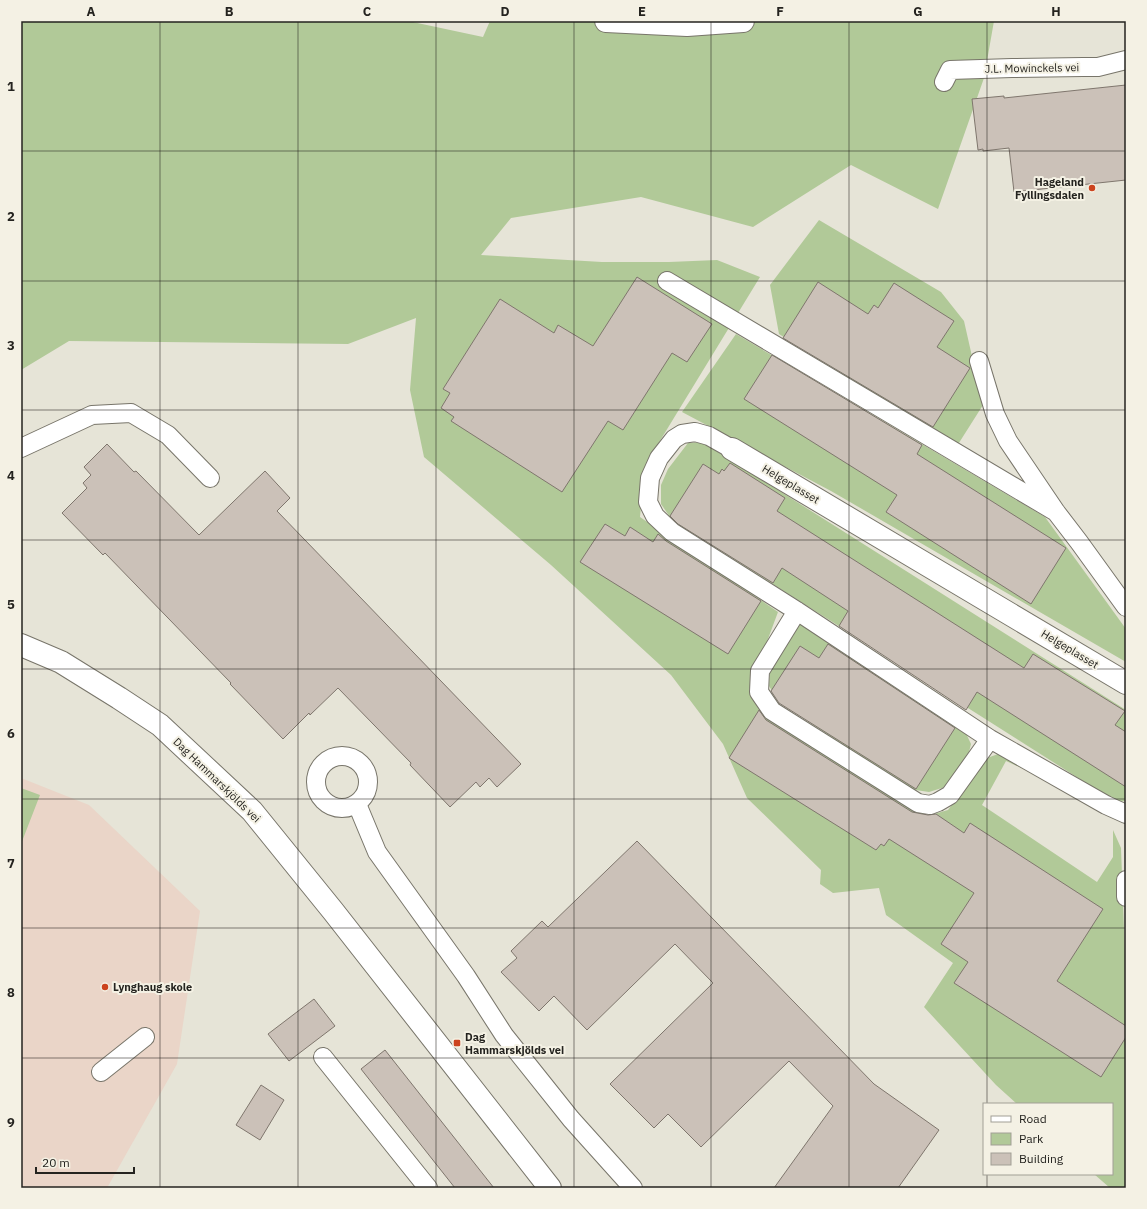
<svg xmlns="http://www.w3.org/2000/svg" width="1147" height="1209" font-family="'IBM Plex Sans',sans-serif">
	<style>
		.education { fill: #ead5c8 }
		.green { fill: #b1c998 }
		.building { fill: #cbc1b8; stroke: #7f766d }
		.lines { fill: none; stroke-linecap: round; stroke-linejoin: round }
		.service-casing { stroke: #78756a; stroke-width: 20 }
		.minor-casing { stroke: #78756a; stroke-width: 24 }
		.secondary-casing { stroke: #78756a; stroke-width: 24 }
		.service { stroke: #fff; stroke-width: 18 }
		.minor { stroke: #fff; stroke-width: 22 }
		.secondary { stroke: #fff; stroke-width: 22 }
		.grid { fill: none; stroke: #24231f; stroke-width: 1; stroke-opacity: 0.55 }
		.poi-dot { fill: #cc431e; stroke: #f4f1e4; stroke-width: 1.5 }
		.labels { text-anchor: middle; stroke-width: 4; stroke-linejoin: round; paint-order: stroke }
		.street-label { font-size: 11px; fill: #24231f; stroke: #f4f1e4 }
		.poi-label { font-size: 11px; font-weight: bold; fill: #24231f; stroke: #f4f1e4; text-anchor: start }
		.neatline { fill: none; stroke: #24231f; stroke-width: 1.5 }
		.grid-label { font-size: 13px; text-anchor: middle; font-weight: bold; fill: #24231f }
	</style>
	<rect width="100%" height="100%" fill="#e6e4d7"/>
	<!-- education -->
	<path class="education" d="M 21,778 L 89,805 L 200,911 L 177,1064 L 107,1188 L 21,1188 Z"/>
	<!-- green -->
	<path class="green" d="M 21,21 L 408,21 L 483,37 L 490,21 L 994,21 L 984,78 L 938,209 L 851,165 L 753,227 L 641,197 L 511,218 L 481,255 L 602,262 L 669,262 L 717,260 L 760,277 L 658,444 L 643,486 L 640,517 L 778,612 L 749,690 L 927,816 L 948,810 L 987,758 L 1001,753 L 1030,766 L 1026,770 L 1006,761 L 982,805 L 1097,882 L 1113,857 L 1113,830 L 1121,848 L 1126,983 L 1126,1188 L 1110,1188 L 1094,1174 L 1112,1174 L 1112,1104 L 1017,1104 L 996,1085 L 924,1007 L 953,963 L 886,915 L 879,888 L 833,893 L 820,884 L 821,870 L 747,798 L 723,744 L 671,675 L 551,565 L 424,457 L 410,390 L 416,318 L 348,344 L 69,341 L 21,370 Z
		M 819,220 L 941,292 L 964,321 L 983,405 L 957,446 L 779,334 L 770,285 Z
		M 736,334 L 1045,517 L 1126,629 L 1126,662 L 831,491 L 682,412 Z
		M 702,442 L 1126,710 L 1126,801 L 1116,802 L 672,520 L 661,504 L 661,485 L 668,469 L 688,443 Z
		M 801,619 L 963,727 L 971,744 L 968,756 L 945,787 L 929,792 L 909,789 L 779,702 L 769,686 L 770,670 Z
		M 21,788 L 40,795 L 21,844 Z"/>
	<!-- building -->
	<path class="building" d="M 1126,85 L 1126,180 L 1014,192 L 1009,148 L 983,151 L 983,149 L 978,150 L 972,99 L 1004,96 L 1004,98 Z
		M 637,277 L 712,324 L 687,362 L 672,353 L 623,430 L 608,421 L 562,492 L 451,421 L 454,417 L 441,408 L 450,393 L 443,389 L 500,299 L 554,333 L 558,325 L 593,346 Z
		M 818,282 L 868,314 L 874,305 L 878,308 L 894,283 L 954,321 L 937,347 L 970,368 L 933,427 L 783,338 Z
		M 772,355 L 922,445 L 917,454 L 1066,548 L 1031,604 L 886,512 L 897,495 L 744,399 Z
		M 107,444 L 134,472 L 136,471 L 199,535 L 265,471 L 290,498 L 277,511 L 521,764 L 497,787 L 489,778 L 480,787 L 476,782 L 450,807 L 410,765 L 411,763 L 338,688 L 310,715 L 309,713 L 283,739 L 230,684 L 231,683 L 105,553 L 103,555 L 62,513 L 87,488 L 83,483 L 91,475 L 84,467 Z
		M 730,463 L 785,498 L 777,511 L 1024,668 L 1033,654 L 1125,711 L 1115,725 L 1126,732 L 1126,787 L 977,692 L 966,710 L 839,626 L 848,611 L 782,568 L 773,583 L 678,524 L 670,516 L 703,464 L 719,474 L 722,469 L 724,471 Z
		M 605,524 L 625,536 L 630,527 L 653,542 L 658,534 L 666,541 L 761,601 L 728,654 L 580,562 Z
		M 828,644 L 955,728 L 916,789 L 779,703 L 771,691 L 800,646 L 819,658 Z
		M 759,710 L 766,720 L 912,812 L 928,815 L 936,814 L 964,833 L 970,823 L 1103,909 L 1057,981 L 1126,1026 L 1126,1037 L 1101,1077 L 954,983 L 968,962 L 941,944 L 974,893 L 889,839 L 884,846 L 881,844 L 876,850 L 729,758 Z
		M 637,841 L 874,1084 L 939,1130 L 898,1188 L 774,1188 L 833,1106 L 789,1061 L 701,1147 L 668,1114 L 654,1128 L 610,1084 L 713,983 L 675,944 L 587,1030 L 554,996 L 539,1011 L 501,972 L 517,958 L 511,951 L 542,921 L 548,927 Z
		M 314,999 L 335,1026 L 289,1061 L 268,1034 Z
		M 385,1050 L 494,1188 L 455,1188 L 361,1069 Z
		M 261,1085 L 284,1100 L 260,1140 L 236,1125 Z"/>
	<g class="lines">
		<defs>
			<path id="service" d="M 944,82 L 950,70 L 1012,68 L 1083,67 L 1098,67 L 1126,60
				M 667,281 L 1056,512
				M 979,361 L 995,414 L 1008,441 L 1056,512 L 1079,542 L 1126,607
				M 21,448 L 92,415 L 131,413 L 168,435 L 210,478
				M 732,449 L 709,436 L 695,432 L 682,434 L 674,439 L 659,458 L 650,478 L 648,502 L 655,516 L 672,532 L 797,611 L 990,739 L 1106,805 L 1126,814
				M 797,611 L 760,671 L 759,692 L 772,711 L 918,803 L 930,805 L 938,802 L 950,795 L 990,739
				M316 782a26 26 0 1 1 52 0a26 26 0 1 1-52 0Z
				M 357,804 L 377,852 L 466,976 L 504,1035 L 571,1119 L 633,1188
				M 1126,880 L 1126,897
				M 323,1057 L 428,1188
				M 101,1072 L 145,1037"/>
			<path id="minor" d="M 732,449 L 1126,683"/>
			<path id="secondary" d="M 606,21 L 687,25 L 743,21
				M 21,645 L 61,662 L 119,698 L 160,725 L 252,811 L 333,911 L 550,1188"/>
		</defs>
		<!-- service casing -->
		<use href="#service" class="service-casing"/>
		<!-- minor casing -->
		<use href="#minor" class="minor-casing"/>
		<!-- secondary casing -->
		<use href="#secondary" class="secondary-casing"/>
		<!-- service -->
		<use href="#service" class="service"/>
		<!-- minor -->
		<use href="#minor" class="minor"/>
		<!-- secondary -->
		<use href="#secondary" class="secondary"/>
	</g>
	<!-- grid -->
	<path class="grid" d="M 160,21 L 160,1188M 298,21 L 298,1188M 436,21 L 436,1188M 574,21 L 574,1188M 711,21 L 711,1188M 849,21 L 849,1188M 987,21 L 987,1104M 21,151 L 1126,151M 21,281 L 1126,281M 21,410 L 1126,410M 21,540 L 1126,540M 21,669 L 1126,669M 21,799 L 1126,799M 21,928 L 1126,928M 21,1058 L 1126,1058M 987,1174 L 987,1188"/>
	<!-- markers -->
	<g class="poi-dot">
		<circle cx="1092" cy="188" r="4"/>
		<circle cx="105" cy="987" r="4"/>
		<rect x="453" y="1039" width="8" height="8" rx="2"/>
	</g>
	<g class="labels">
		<!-- street labels -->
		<g class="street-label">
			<text transform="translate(1032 68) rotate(-1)" y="4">J.L. Mowinckels vei</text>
			<text transform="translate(791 484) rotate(31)" y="4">Helgeplasset</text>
			<text transform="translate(1070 649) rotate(31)" y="4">Helgeplasset</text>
			<text transform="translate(217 780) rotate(44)" y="4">Dag Hammarskjölds vei</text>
		</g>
		<!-- poi labels -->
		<g class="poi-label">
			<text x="1084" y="186" text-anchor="end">Hageland<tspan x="1084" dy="13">Fyllingsdalen</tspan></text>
			<text x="113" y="991">Lynghaug skole</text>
			<text x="465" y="1041">Dag<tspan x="465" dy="13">Hammarskjölds vei</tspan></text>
		</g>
	</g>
	<!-- border -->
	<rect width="1147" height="1209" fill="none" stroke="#f4f1e4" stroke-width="44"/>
	<!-- legend -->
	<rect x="983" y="1103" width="130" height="72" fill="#f4f1e4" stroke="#a19f95"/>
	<rect x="991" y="1116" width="20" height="6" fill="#ffffff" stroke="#a19f95"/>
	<text x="1019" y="1123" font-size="12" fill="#24231f">Road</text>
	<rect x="991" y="1133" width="20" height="12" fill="#b1c998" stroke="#a19f95"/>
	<text x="1019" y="1143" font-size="12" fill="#24231f">Park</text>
	<rect x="991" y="1153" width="20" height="12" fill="#cbc1b8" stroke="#a19f95"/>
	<text x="1019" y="1163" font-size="12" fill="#24231f">Building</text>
	<!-- scale -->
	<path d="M36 1167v6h98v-6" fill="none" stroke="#24231f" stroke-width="2"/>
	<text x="42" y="1167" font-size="12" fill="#24231f" stroke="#f4f1e4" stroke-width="3" paint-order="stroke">20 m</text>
	<rect x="22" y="22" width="1103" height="1165" class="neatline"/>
	<g class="grid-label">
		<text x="91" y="16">A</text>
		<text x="229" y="16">B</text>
		<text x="367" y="16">C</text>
		<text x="505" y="16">D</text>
		<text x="642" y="16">E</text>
		<text x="780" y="16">F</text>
		<text x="918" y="16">G</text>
		<text x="1056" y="16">H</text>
		<text x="11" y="91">1</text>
		<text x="11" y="221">2</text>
		<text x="11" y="350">3</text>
		<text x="11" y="480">4</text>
		<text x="11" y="609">5</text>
		<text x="11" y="738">6</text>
		<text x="11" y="868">7</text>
		<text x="11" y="997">8</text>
		<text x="11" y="1127">9</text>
	</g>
</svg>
